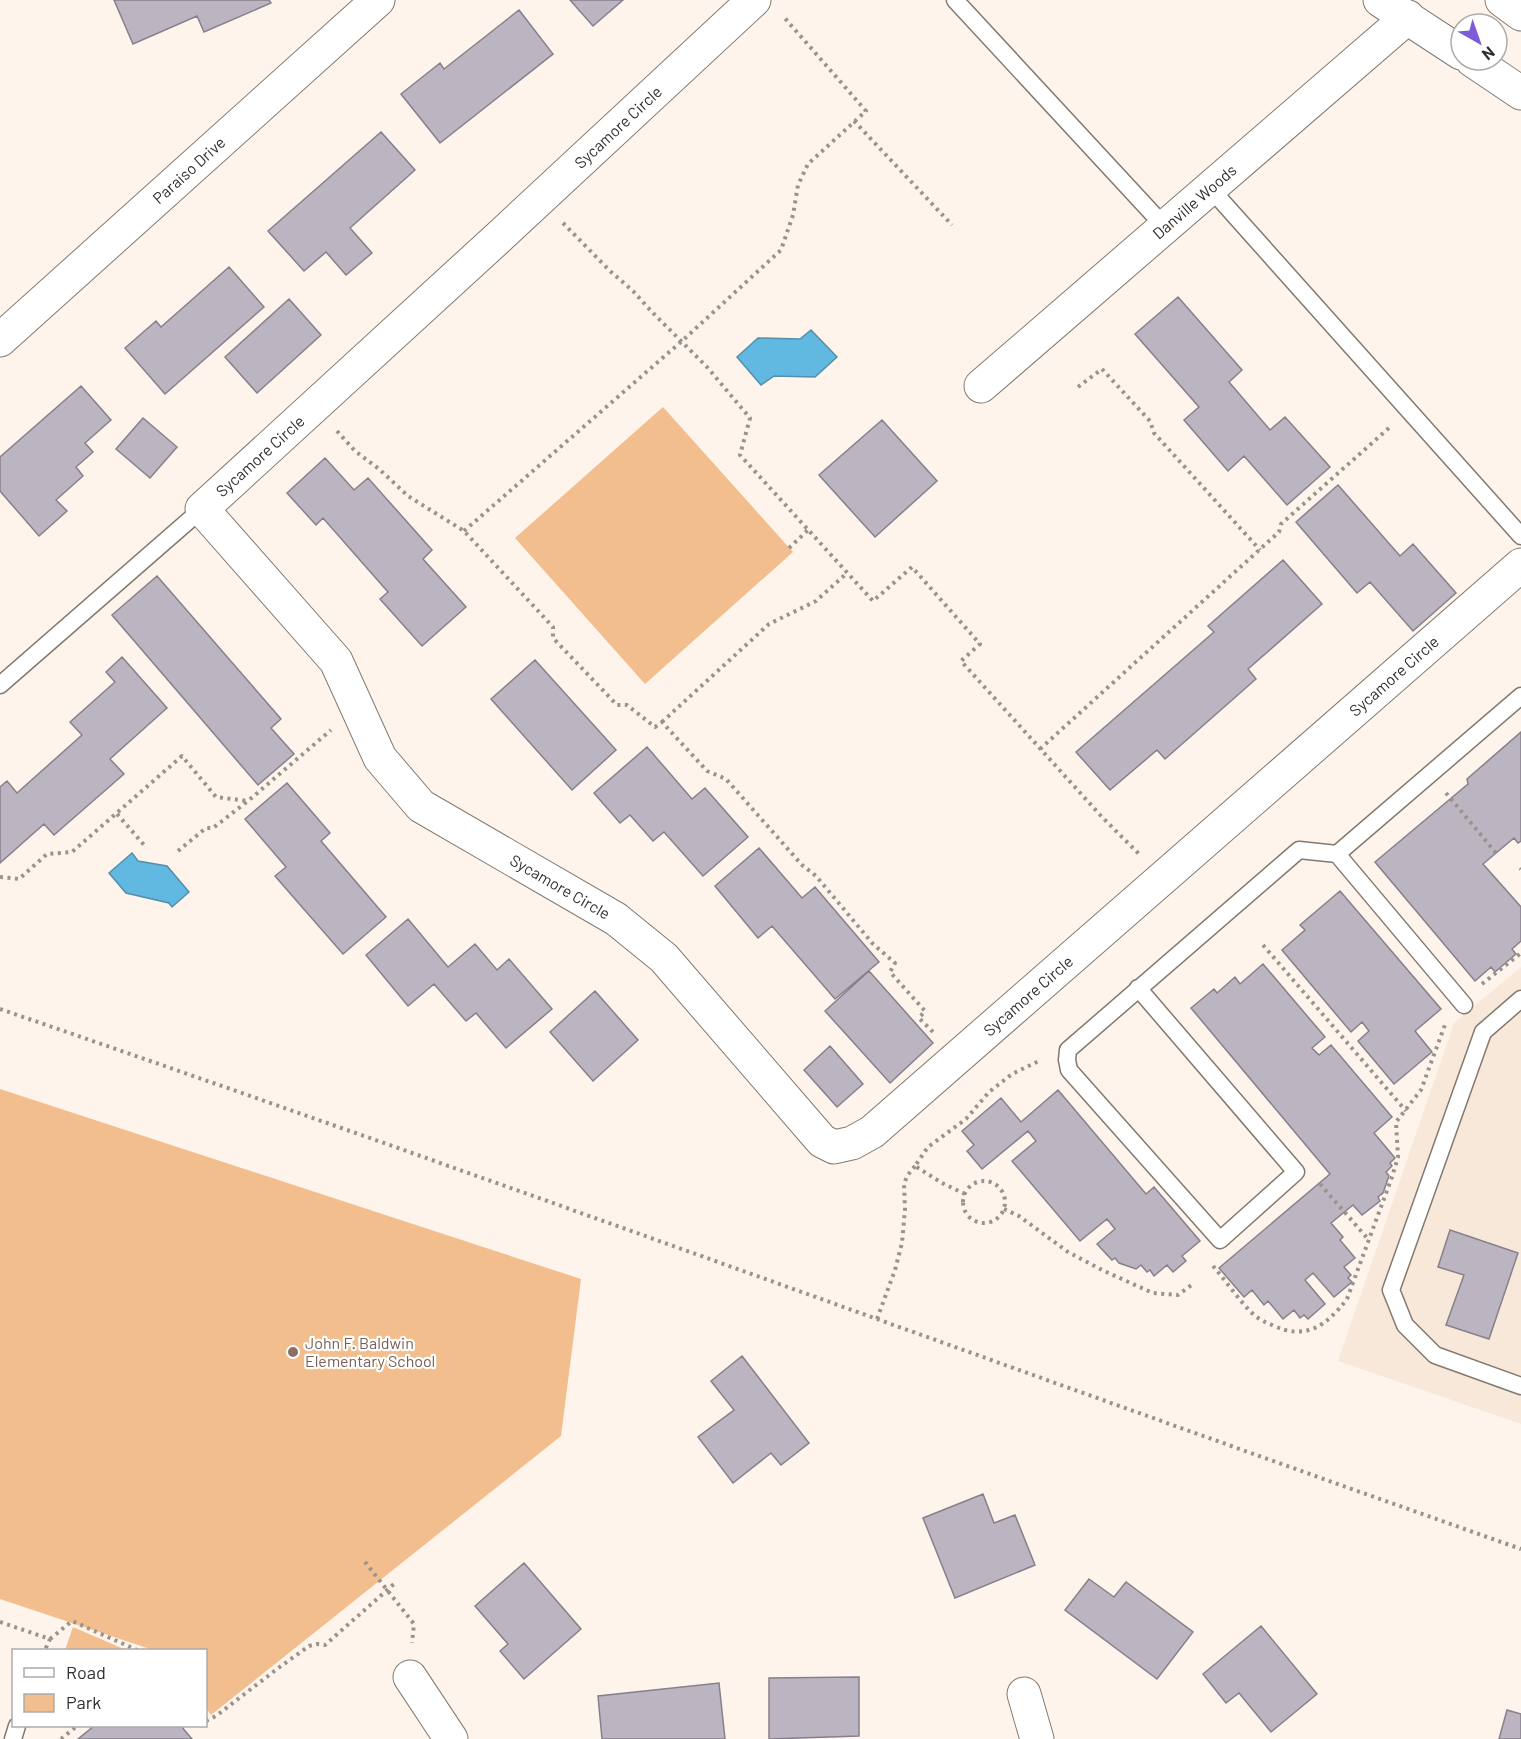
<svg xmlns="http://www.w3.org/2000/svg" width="1521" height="1739" font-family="Barlow,sans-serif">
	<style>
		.built { fill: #f8e8d9 }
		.green { fill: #f2be8e }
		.water { fill: #61b9e1; stroke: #538faa; stroke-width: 1.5 }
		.building { fill: #bab5c0; stroke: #85808b; stroke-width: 1.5 }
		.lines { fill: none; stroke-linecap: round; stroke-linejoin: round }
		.lane-casing { stroke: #827970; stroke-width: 19 }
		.street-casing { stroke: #827970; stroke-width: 35 }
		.secondary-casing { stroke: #827970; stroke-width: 35 }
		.highway-casing { stroke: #827970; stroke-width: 35 }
		.path { stroke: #9a938d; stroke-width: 4; stroke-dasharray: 3 4.5; stroke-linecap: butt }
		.lane { stroke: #fff; stroke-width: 16 }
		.street { stroke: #fff; stroke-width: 33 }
		.secondary { stroke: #fff; stroke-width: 33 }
		.highway { stroke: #fff; stroke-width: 33 }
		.education-dot { fill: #8d6e63; stroke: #fff; stroke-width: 2 }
		.labels { text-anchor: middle; stroke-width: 4.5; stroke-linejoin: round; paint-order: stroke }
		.street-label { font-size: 16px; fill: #322e2b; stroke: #fff }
		.education-label { font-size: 16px; fill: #785e54; stroke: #fff; text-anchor: start }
	</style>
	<rect width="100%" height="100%" fill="#fff4eb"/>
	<!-- built -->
	<path class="built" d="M 1521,967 L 1521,1424 L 1338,1361 L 1454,1023 Z"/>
	<!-- green -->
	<path class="green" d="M 663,407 L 793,552 L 645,684 L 515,538 Z
		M 0,1089 L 581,1279 L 561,1436 L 211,1715 L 206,1708 L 206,1650 L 153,1650 L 0,1599 Z
		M 73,1627 L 126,1650 L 65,1650 Z"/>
	<!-- water -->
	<path class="water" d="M 811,330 L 837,357 L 815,377 L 774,376 L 761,385 L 737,357 L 758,338 L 800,339 Z
		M 132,853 L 138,861 L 167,866 L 189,892 L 172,907 L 169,903 L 126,893 L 109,873 Z"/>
	<!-- building -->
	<path class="building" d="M 114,0 L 269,0 L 271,3 L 204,32 L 197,16 L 133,44 Z
		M 570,0 L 623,0 L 593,26 Z
		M 519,10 L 553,54 L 440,143 L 401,94 L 440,63 L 444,69 Z
		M 381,132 L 415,170 L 350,228 L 372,253 L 346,275 L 326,252 L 304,271 L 268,231 Z
		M 229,267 L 264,307 L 165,394 L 125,348 L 156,321 L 161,327 Z
		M 1178,297 L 1242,370 L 1229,382 L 1270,430 L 1285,417 L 1330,467 L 1287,505 L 1244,456 L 1228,471 L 1184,420 L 1199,407 L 1135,334 Z
		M 289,299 L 321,335 L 257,393 L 225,357 Z
		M 81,386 L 111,420 L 85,443 L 93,452 L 76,467 L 83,476 L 56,500 L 67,511 L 39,536 L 0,491 L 0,457 Z
		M 143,418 L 177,447 L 150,478 L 116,449 Z
		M 882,420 L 937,481 L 875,537 L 819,475 Z
		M 325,458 L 354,490 L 368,478 L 432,550 L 423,559 L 466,607 L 422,646 L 380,599 L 388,592 L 323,518 L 316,525 L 287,493 Z
		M 1338,485 L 1400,556 L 1413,544 L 1456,593 L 1413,631 L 1370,582 L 1357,593 L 1296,522 Z
		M 1283,560 L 1322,604 L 1248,669 L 1256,679 L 1165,759 L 1157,750 L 1110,790 L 1076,752 L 1214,632 L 1208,626 Z
		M 157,576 L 281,719 L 271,728 L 294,754 L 258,785 L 112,615 Z
		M 122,657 L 167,708 L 110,759 L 124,774 L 54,835 L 44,824 L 0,863 L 0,787 L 7,781 L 17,793 L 82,735 L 70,722 L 115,682 L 106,672 Z
		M 535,660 L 616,750 L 572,790 L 491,699 Z
		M 1521,732 L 1521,841 L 1518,843 L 1514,838 L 1483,864 L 1521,907 L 1521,941 L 1512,949 L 1516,954 L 1495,972 L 1491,967 L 1475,981 L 1375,862 L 1468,784 L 1467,779 Z
		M 647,747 L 692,799 L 705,788 L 748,837 L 703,876 L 664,832 L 653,841 L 630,815 L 620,823 L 594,793 Z
		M 287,783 L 330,833 L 321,841 L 386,917 L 343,954 L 275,876 L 286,867 L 245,819 Z
		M 759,848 L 802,898 L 815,887 L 879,962 L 835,999 L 772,926 L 758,938 L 715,886 Z
		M 1340,891 L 1441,1009 L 1415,1031 L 1432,1052 L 1394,1084 L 1358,1041 L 1369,1031 L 1362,1022 L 1351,1032 L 1282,950 L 1305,930 L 1300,925 Z
		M 408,919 L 448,967 L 475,944 L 497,970 L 509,959 L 552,1009 L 506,1048 L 476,1013 L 466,1021 L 434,984 L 408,1006 L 366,955 Z
		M 1263,964 L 1325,1037 L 1312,1048 L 1319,1055 L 1331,1045 L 1392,1117 L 1374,1133 L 1395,1158 L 1390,1163 L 1392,1166 L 1386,1172 L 1389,1176 L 1383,1193 L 1378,1197 L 1380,1201 L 1362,1215 L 1353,1205 L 1331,1223 L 1343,1237 L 1340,1240 L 1355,1258 L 1344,1267 L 1351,1275 L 1348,1278 L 1352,1282 L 1334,1297 L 1313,1273 L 1305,1280 L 1325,1304 L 1308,1319 L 1304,1315 L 1300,1318 L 1294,1310 L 1283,1319 L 1268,1301 L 1264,1305 L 1252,1290 L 1244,1297 L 1219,1268 L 1330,1174 L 1191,1008 L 1214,989 L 1217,993 L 1235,977 L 1240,984 Z
		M 869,971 L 933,1043 L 890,1083 L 825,1011 Z
		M 595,991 L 638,1040 L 593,1081 L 550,1032 Z
		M 830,1046 L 863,1084 L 837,1107 L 804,1070 Z
		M 1058,1090 L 1146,1194 L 1154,1187 L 1200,1241 L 1182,1256 L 1186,1261 L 1173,1272 L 1167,1265 L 1154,1276 L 1150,1270 L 1147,1272 L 1141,1265 L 1136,1269 L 1119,1263 L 1115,1258 L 1112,1260 L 1097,1244 L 1115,1229 L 1107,1219 L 1080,1241 L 1012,1161 L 1036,1141 L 1028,1131 L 982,1169 L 967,1151 L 974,1145 L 962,1131 L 1001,1098 L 1021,1122 Z
		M 1450,1230 L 1518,1253 L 1489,1339 L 1446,1325 L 1464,1275 L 1438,1267 Z
		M 742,1356 L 809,1443 L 781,1465 L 771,1453 L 733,1483 L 698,1437 L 734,1410 L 711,1381 Z
		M 983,1494 L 994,1523 L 1015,1515 L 1035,1565 L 955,1598 L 923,1518 Z
		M 524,1563 L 581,1629 L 524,1679 L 500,1651 L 508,1644 L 475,1606 Z
		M 1089,1579 L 1114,1597 L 1126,1582 L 1193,1632 L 1157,1679 L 1065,1610 Z
		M 1261,1626 L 1317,1694 L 1271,1732 L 1239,1693 L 1226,1703 L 1203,1674 Z
		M 859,1677 L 859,1736 L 769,1739 L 769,1678 Z
		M 719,1683 L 725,1739 L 602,1739 L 598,1696 Z
		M 1507,1710 L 1521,1714 L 1521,1739 L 1499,1739 Z
		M 94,1726 L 181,1726 L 192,1739 L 78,1739 Z"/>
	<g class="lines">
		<defs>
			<path id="lane" d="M 955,0 L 1165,227
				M 1210,188 L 1521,536
				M 0,685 L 202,509
				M 1337,854 L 1464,1005
				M 1138,988 L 1296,1172 L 1220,1240 L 1069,1070 L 1067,1060 L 1068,1050 L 1299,850 L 1337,854 L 1521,696
				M 1521,999 L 1483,1032 L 1391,1290 L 1405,1325 L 1435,1355 L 1521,1386
				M 13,1739 L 17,1726"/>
			<g id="street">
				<path id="s1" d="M 754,0 L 499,237 L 202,509 L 336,661 L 380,758 L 421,806 L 616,919 L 664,958 L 822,1141 L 834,1147 L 852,1143 L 872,1132 L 1521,565"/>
				<path id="s2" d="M 0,340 L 378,0"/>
				<path id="s3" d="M 981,386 L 1408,17"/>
				<path d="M 410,1677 L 451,1739"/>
				<path d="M 1024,1694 L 1037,1739"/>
			</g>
			<path id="secondary" d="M 1380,0 L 1461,53
				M 1472,60 L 1521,93"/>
			<path id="highway" d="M 1502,0 L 1521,14"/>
		</defs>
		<!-- lane casing -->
		<use href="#lane" class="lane-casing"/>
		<!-- street casing -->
		<use href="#street" class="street-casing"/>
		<!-- secondary casing -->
		<use href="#secondary" class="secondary-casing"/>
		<!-- highway casing -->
		<use href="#highway" class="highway-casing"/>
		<!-- path -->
		<path class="path" d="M 854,121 L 952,225
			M 563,223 L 610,271 L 633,291 L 652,312 L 707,367 L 750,418 L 740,455 L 873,601 L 912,567 L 980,644 L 961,661 L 1102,817 L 1139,854
			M 1078,387 L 1102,369 L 1150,421 L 1154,433 L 1260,550
			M 337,431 L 355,451 L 379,469 L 408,496 L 464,531 L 553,627 L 553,638 L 617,705 L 627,705 L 655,727 L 662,722 L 707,771 L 726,779 L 802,865 L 816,876 L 873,944 L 895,963 L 890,972 L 925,1011 L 919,1018 L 934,1033
			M 464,531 L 682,341 L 781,250 L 793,215 L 798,185 L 808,164 L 866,111 L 783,16
			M 789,548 L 808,530
			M 662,722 L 769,624 L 816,601 L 847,573
			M 1040,749 L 1279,532 L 1281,524 L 1390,427
			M 1446,793 L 1496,853
			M 117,814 L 145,846
			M 178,851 L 206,828 L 213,828 L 248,801 L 331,730
			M 1520,868 L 1521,869
			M 0,877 L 19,879 L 47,854 L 72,852 L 182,756 L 216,797 L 248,801
			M 1263,945 L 1406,1111
			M 1482,984 L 1521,953
			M 0,1009 C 509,1184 1014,1370 1521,1549
			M963 1202a21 21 0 1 1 42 0a21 21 0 1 1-42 0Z
			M 1320,1184 L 1368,1239
			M 965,1194 L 942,1183 L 915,1166 L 928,1147 L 966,1119 L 989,1092 L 1012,1074 L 1041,1060
			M 1004,1209 L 1019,1216 L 1068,1252 L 1104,1271 L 1153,1293 L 1178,1295 L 1193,1284
			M 1213,1266 C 1226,1281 1238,1299 1252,1313 C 1258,1319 1265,1322 1272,1325 C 1306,1341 1326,1326 1347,1299 L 1392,1177 L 1398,1157 L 1396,1122 L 1421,1090 L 1446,1022
			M 877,1319 L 895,1270 L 902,1243 L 905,1209 L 904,1184 L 907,1176 L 915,1166
			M 365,1562 L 414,1624 L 412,1643
			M 0,1622 L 50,1639 L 45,1650
			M 50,1639 L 72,1621 L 137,1650
			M 206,1721 L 216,1716 L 277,1669 L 309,1646 L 317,1644 L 325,1645 L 394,1584
			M 61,1739 L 77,1726"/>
		<!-- lane -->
		<use href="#lane" class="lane"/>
		<!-- street -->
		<use href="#street" class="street"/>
		<!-- secondary -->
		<use href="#secondary" class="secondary"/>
		<!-- highway -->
		<use href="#highway" class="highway"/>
	</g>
	<!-- markers -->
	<circle class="education-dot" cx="293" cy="1352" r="6"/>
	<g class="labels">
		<!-- street labels -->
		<g class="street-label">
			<text transform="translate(618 127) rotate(-43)" y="6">Sycamore Circle</text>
			<text dy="6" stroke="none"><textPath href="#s2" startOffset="254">Paraiso Drive</textPath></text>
			<text dy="6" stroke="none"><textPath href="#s3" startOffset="282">Danville Woods</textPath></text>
			<text transform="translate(260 456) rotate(-42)" y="6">Sycamore Circle</text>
			<text dy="6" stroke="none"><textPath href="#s1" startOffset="2400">Sycamore Circle</textPath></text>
			<text dy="6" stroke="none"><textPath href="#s1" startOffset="1284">Sycamore Circle</textPath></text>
			<text dy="6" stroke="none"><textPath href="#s1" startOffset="1914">Sycamore Circle</textPath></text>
		</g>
		<!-- education labels -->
		<g class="education-label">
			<text x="305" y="1349">John F. Baldwin<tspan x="305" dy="18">Elementary School</tspan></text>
		</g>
	</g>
	<!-- legend -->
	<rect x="12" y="1649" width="195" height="78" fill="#ffffff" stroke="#adabaa" stroke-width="1.5"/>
	<rect x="24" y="1668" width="30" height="9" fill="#ffffff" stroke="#adabaa" stroke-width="1.5"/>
	<text x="66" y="1679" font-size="18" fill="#322e2b">Road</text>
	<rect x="24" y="1694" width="30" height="18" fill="#f2be8e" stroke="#adabaa" stroke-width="1.5"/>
	<text x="66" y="1709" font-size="18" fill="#322e2b">Park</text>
	<!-- north arrow -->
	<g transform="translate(1479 42) rotate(140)"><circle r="28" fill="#ffffff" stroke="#adabaa" stroke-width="1.5"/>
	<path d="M0-4.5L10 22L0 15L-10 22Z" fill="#7d5dd7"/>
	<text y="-9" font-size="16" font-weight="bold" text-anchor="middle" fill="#322e2b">N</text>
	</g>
</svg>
